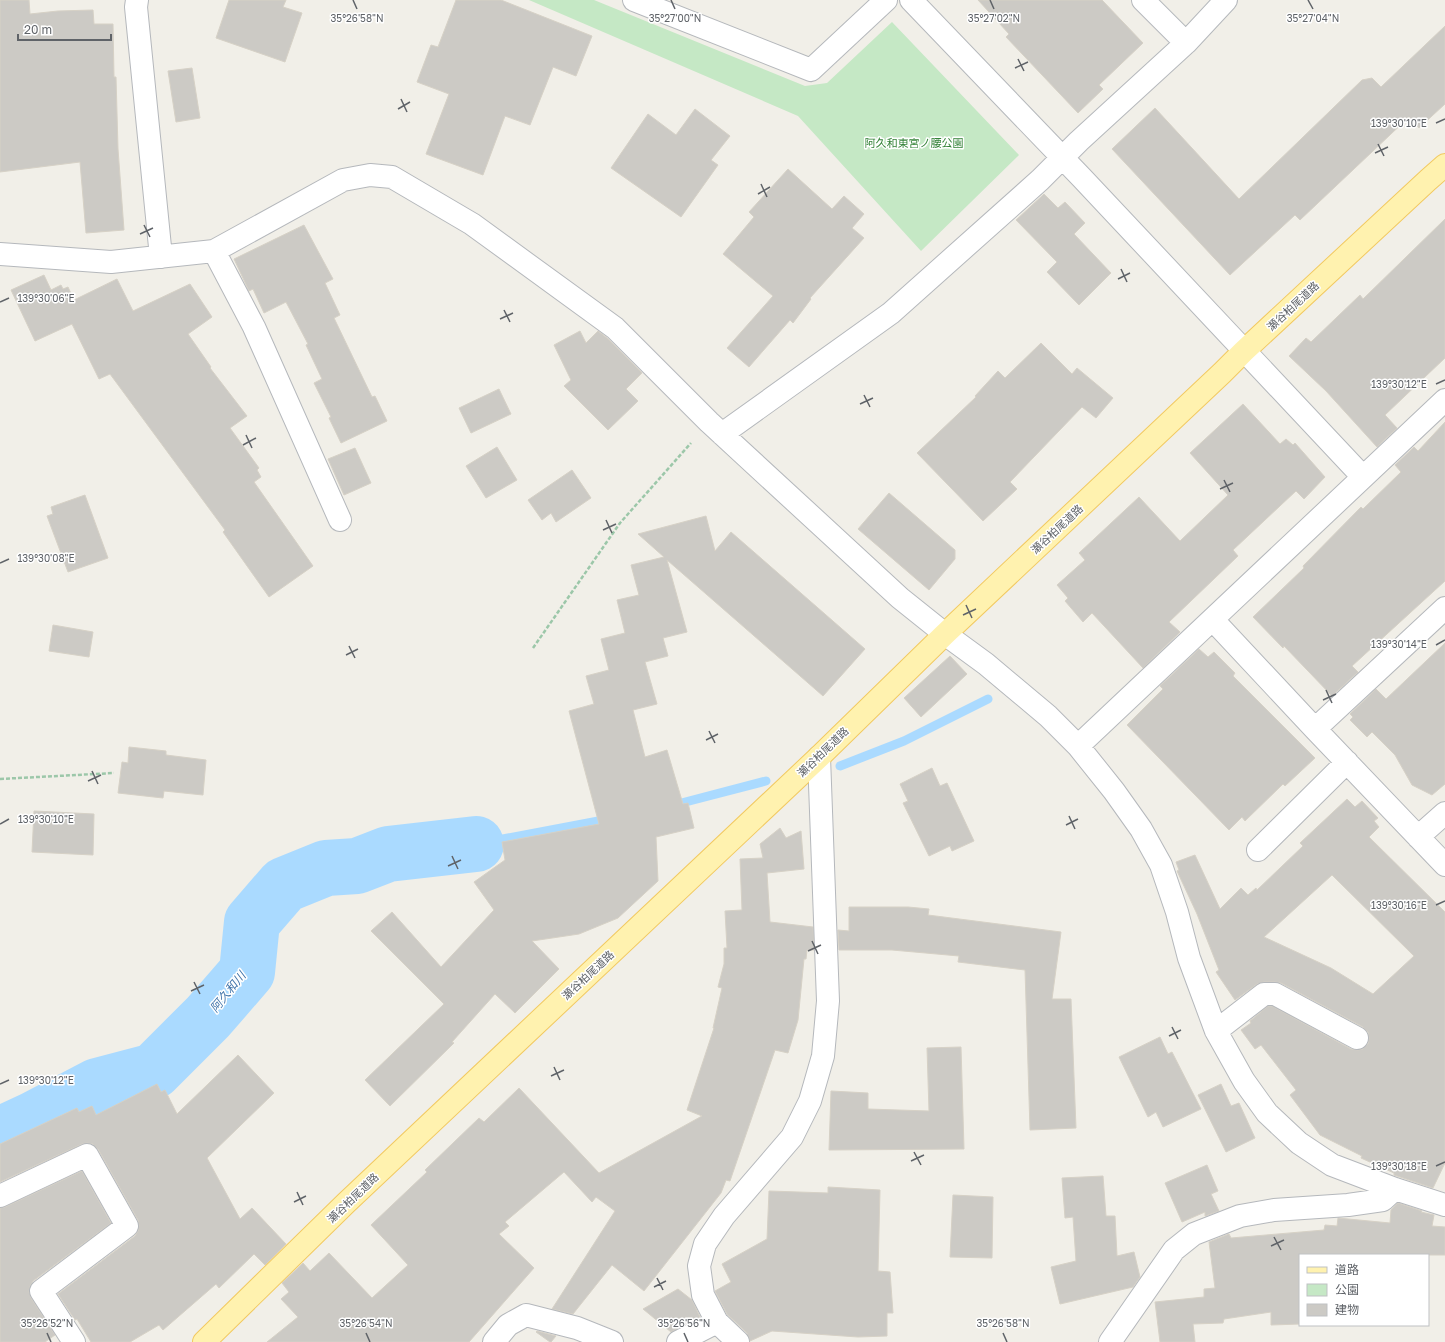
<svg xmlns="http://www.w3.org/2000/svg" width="1445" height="1342" font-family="'Golos Text','Noto Sans JP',sans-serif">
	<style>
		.green { fill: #c5e8c5 }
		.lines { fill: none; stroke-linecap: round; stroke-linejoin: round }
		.stream { stroke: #aadaff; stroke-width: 9 }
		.river { stroke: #aadaff; stroke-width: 56 }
		.building { fill: #cccac5; stroke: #d6d1c6; fill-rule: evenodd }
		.minor-casing { stroke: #b5b8bc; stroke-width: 24 }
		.major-casing { stroke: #f2c960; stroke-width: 24 }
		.path { stroke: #9cc7a9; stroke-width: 2.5; stroke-dasharray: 4 2; stroke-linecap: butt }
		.minor { stroke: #fff; stroke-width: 22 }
		.major { stroke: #fff2af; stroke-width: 22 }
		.ticks { fill: none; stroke: #5f6368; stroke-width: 1.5 }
		.labels { text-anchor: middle; stroke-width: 3; stroke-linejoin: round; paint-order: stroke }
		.park-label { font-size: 11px; fill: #348238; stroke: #fff }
		.street-label { font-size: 11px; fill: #5f6368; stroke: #fff }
		.water-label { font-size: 12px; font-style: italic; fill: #4174aa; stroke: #fff }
		.ticks-label { font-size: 10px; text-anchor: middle; fill: #5f6368; stroke: #fff; stroke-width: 3; stroke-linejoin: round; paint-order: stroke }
	</style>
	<rect width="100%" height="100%" fill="#f1efe8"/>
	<!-- green -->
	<path class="green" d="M 529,0 L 594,0 L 805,86 L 827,83 L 892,22 L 1019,155 L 921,251 L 798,116 Z"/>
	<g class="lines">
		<!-- stream -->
		<path class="stream" d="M 840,766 L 904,741 L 988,699
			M 670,806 L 766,781
			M 476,844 L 609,819"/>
		<!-- river -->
		<path class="river" d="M 0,1135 L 34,1119 L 97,1086 L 154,1071 L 208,1017 L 247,972 L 252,922 L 284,885 L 326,868 L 357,866 L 388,854 L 476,844"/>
	</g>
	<!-- building -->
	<path class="building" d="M 0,0 L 29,0 L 30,14 L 58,11 L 93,10 L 94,24 L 113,24 L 114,77 L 116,77 L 118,149 L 124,230 L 86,233 L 80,162 L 0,172 Z
		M 229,0 L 286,0 L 283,7 L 302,13 L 285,62 L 216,38 Z
		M 456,0 L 501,0 L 592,36 L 576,76 L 553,67 L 530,125 L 505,116 L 483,175 L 426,154 L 449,94 L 417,82 L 431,45 L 438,47 Z
		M 978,0 L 1102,0 L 1143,43 L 1099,85 L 1103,89 L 1078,113 L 1006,37 L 1009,34 Z
		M 1445,26 L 1445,104 L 1419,128 L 1409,117 L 1300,220 L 1295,215 L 1230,275 L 1112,149 L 1155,108 L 1239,199 L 1362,80 L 1372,78 L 1381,87 Z
		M 192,68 L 200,118 L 176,122 L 168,71 Z
		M 695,109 L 730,136 L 711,160 L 718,165 L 681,217 L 611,168 L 648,114 L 676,135 Z
		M 788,169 L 832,209 L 844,196 L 864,214 L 852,228 L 864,238 L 810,298 L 811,299 L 793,323 L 790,320 L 749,367 L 727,348 L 773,296 L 723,254 L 754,217 L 749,212 Z
		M 1044,194 L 1058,208 L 1065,202 L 1085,223 L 1074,234 L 1111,273 L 1079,305 L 1047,272 L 1057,262 L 1016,220 Z
		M 1445,219 L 1445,358 L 1385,415 L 1397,428 L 1377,447 L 1326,391 L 1289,356 L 1306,338 L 1311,342 L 1360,295 L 1363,299 Z
		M 304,225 L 333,279 L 325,283 L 340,315 L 334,318 L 372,397 L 375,396 L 387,421 L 341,443 L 329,418 L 331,417 L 314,383 L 322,379 L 306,345 L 308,344 L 286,302 L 264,313 L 253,289 L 249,291 L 234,259 Z
		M 44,275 L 51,290 L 61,285 L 63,289 L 68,287 L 74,300 L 117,279 L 133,311 L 190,284 L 212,317 L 188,334 L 211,367 L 210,368 L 247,416 L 230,428 L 259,468 L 257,470 L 261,477 L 254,482 L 313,566 L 269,597 L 223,532 L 225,530 L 110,374 L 99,379 L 72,324 L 35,341 L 11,290 Z
		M 580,331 L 586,343 L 598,331 L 607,338 L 642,373 L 626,389 L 638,401 L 608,430 L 564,386 L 571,380 L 554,345 Z
		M 1041,343 L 1072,374 L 1077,368 L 1113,398 L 1096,418 L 1082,407 L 1010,482 L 1017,489 L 983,521 L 917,453 L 976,397 L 975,396 L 998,371 L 1005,378 Z
		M 499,389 L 511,414 L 471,433 L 459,408 Z
		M 1243,404 L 1280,444 L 1286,439 L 1293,445 L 1295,443 L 1325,477 L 1304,499 L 1296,491 L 1233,550 L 1238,556 L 1169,622 L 1180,632 L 1143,668 L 1092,613 L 1083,622 L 1065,601 L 1068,598 L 1057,585 L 1085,560 L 1079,553 L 1139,497 L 1180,541 L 1228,495 L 1190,453 Z
		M 1445,422 L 1445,581 L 1352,666 L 1358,672 L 1332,696 L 1284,646 L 1283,648 L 1253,617 L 1304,568 L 1303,566 L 1361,507 L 1363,509 L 1401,472 L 1395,465 L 1414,447 L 1418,451 Z
		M 497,447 L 517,480 L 486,498 L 466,466 Z
		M 355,448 L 371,483 L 344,495 L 328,459 Z
		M 572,470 L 591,498 L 556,522 L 551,513 L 542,520 L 528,500 Z
		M 889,493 L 955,550 L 955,559 L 929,590 L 858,529 Z
		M 85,495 L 108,558 L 68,572 L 47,516 L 53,514 L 51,507 Z
		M 706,516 L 715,551 L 731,532 L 865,649 L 823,696 L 667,560 L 687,632 L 663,638 L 668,656 L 645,662 L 657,704 L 633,710 L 645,757 L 667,750 L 683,804 L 688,803 L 694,828 L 656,837 L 658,881 L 618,918 L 579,934 L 532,941 L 559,969 L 515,1013 L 495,994 L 452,1042 L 454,1043 L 390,1106 L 365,1080 L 444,1004 L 371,931 L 392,912 L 441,967 L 494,910 L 474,882 L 505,860 L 502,842 L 599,824 L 569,711 L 594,704 L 586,676 L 609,670 L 601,639 L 625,633 L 617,600 L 639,595 L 631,565 L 664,557 L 638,534 Z
		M 53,625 L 93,632 L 89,657 L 49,651 Z
		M 1445,643 L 1445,784 L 1432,795 L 1412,785 L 1395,755 L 1372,732 L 1367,737 L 1350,720 L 1353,717 L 1350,714 L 1376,689 L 1386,699 Z
		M 1199,649 L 1208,657 L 1214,652 L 1235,673 L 1233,676 L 1315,758 L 1285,786 L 1283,784 L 1245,821 L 1242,817 L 1229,830 L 1127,725 L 1163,689 L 1160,686 Z
		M 950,656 L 967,674 L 921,717 L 904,698 Z
		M 129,747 L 166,751 L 166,755 L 206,760 L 203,795 L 164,791 L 163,798 L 118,793 L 122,762 L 128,763 Z
		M 932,768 L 940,786 L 947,783 L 974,841 L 952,851 L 950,846 L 929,856 L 903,803 L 908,801 L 900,784 Z
		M 1347,799 L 1355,807 L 1362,801 L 1378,818 L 1374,821 L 1379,827 L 1369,837 L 1445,912 L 1445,1163 L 1433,1188 L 1394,1175 L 1394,1173 L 1361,1158 L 1362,1156 L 1320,1135 L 1290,1095 L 1296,1090 L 1261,1045 L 1255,1049 L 1241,1030 L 1251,1023 L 1250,1021 L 1268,1006 L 1272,1006 L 1351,1049 L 1358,1050 L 1363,1049 L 1368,1044 L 1369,1038 L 1368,1032 L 1363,1027 L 1281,983 L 1275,982 L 1264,982 L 1257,984 L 1235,1000 L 1216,972 L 1219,970 L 1197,914 L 1177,871 L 1179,870 L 1176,862 L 1195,855 L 1220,909 L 1241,888 L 1248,895 L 1256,888 L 1257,890 L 1303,846 L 1300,843 ZM 1332,875 L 1414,956 L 1373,994 L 1331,968 L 1264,937 Z
		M 34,811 L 94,814 L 93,855 L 32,852 Z
		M 780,828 L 786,838 L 801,831 L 804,869 L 767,873 L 770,922 L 813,927 L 814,950 L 807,950 L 806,959 L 804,959 L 798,1020 L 788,1053 L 775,1050 L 730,1181 L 726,1180 L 721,1193 L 644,1291 L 612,1265 L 573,1314 L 552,1309 L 615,1211 L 596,1197 L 592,1202 L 564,1172 L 505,1222 L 509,1226 L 499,1234 L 534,1268 L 469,1342 L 267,1342 L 298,1317 L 281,1299 L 289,1292 L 282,1283 L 303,1263 L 310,1271 L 329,1253 L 372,1298 L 408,1265 L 371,1225 L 427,1172 L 425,1170 L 479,1118 L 484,1122 L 519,1088 L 599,1173 L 702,1116 L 687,1110 L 714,1028 L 713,1028 L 722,988 L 718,987 L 724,964 L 724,948 L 727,948 L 725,911 L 742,910 L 740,859 L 763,858 L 760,844 Z
		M 849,907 L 908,907 L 929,909 L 928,915 L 1061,932 L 1052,999 L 1071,999 L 1076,1128 L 1030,1130 L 1025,970 L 958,962 L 959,956 L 892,950 L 839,950 L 838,930 L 849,931 Z
		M 1160,1037 L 1168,1054 L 1172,1052 L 1201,1109 L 1163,1127 L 1156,1112 L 1148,1117 L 1119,1057 Z
		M 961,1047 L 964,1149 L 829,1150 L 831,1091 L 868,1093 L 868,1109 L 929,1111 L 927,1048 Z
		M 238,1055 L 274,1093 L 207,1158 L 240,1219 L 252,1208 L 286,1244 L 265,1265 L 254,1254 L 219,1288 L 216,1284 L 163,1330 L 159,1325 L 130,1342 L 91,1342 L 77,1319 L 75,1320 L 58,1294 L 135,1236 L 138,1231 L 139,1225 L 138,1220 L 98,1149 L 93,1144 L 87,1143 L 82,1144 L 0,1182 L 0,1144 L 77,1108 L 79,1112 L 92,1106 L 96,1115 L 157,1084 L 161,1092 L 165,1090 L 177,1114 Z
		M 1221,1084 L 1231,1106 L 1239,1103 L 1255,1138 L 1226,1152 L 1198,1095 Z
		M 1207,1165 L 1218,1191 L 1211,1194 L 1219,1211 L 1205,1216 L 1205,1212 L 1182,1222 L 1165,1183 Z
		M 82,1171 L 111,1223 L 33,1281 L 30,1286 L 29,1292 L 31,1298 L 55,1335 L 45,1342 L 0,1342 L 0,1208 L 5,1207 Z
		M 1103,1176 L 1106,1216 L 1115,1216 L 1117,1256 L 1134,1252 L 1140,1277 L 1133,1287 L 1060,1304 L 1051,1267 L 1076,1261 L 1073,1217 L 1065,1218 L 1062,1178 Z
		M 828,1187 L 880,1190 L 878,1271 L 890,1272 L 893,1313 L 887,1313 L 887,1336 L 858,1337 L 772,1331 L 750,1341 L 747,1333 L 727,1314 L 715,1291 L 731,1282 L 722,1264 L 767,1239 L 769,1191 L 828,1193 Z
		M 953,1195 L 993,1197 L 992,1258 L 950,1257 Z
		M 1398,1203 L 1422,1211 L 1421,1212 L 1434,1215 L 1432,1226 L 1445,1227 L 1445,1255 L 1300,1255 L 1300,1324 L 1271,1325 L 1271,1312 L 1224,1319 L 1223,1323 L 1193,1324 L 1195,1342 L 1160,1342 L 1155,1302 L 1204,1297 L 1204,1289 L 1215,1288 L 1209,1242 L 1229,1234 L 1231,1238 L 1324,1230 L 1325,1225 L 1337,1226 L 1338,1218 L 1390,1223 L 1391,1210 Z
		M 678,1289 L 692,1300 L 700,1317 L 671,1332 L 643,1309 Z
		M 537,1331 L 556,1336 L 551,1342 L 550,1342 L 536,1332 Z"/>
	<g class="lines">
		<defs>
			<path id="minor" d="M 137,0 L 136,7 L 161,257
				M 634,0 L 811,70 L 886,0
				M 911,0 L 1082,178 L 1363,477
				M 1143,0 L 1186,43
				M 214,251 L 254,327 L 340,520
				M 0,254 L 111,262 L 214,251 L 343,180 L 370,175 L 392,177 L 472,224 L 615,328 L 709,422 L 900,598 L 945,634 L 986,664 L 1048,716 L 1078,746 L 1114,791 L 1141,829 L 1161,865 L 1177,912 L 1189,958 L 1216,1031 L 1244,1081 L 1267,1113 L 1299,1143 L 1332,1165 L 1395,1189 L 1445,1205
				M 722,434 L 891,313 L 1040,180 L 1079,141 L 1186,43 L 1226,0
				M 1213,620 L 1315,729 L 1445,865
				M 1315,729 L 1445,608
				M 1078,746 L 1445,400
				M 1418,837 L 1445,813
				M 1258,850 L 1347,762
				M 1216,1031 L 1264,994 L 1275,994 L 1357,1038
				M 0,1196 L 87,1155 L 127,1226 L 41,1291 L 74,1342
				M 494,1342 L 508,1325 L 526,1315 L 577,1328 L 612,1342
				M 678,1342 L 717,1322
				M 738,1342 L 717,1322 L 703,1295 L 699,1266 L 705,1244 L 724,1216 L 792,1137 L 810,1101 L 823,1056 L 828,1001 L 819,757
				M 1110,1342 L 1174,1250 L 1194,1234 L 1240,1216 L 1274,1210 L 1348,1205 L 1383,1200 L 1395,1189"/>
			<path id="major" d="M 204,1342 L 346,1203 L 819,757 L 945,634 L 1222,373 L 1244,351 L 1428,180 L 1445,165"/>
		</defs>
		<!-- minor casing -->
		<use href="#minor" class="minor-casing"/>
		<!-- major casing -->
		<use href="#major" class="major-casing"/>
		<!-- path -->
		<path class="path" d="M 533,648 L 620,523 L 691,443
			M 0,779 L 114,773"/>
		<!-- minor -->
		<use href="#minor" class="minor"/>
		<!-- major -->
		<use href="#major" class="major"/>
	</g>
	<!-- ticks -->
	<path class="ticks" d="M 353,0 L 357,9M 671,0 L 675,9M 990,0 L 994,9M 1308,0 L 1313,9M 1018,59 L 1024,71M 1015,68 L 1028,62M 401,99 L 407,112M 398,109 L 410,102M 1436,123 L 1445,119M 1378,144 L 1384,156M 1375,153 L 1388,147M 761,184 L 767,197M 758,194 L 770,187M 144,225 L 150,237M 140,234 L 153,228M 1121,269 L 1127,282M 1118,279 L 1130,273M 0,302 L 9,298M 504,310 L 510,322M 500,319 L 513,313M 1436,384 L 1445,380M 864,395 L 870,407M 860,404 L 873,398M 246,435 L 252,448M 243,445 L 256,438M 1224,480 L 1230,492M 1220,489 L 1233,483M 606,520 L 612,533M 603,530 L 616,524M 0,563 L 9,559M 966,605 L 972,618M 963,615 L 976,609M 1436,645 L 1445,640M 349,646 L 355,658M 346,655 L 358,649M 1326,690 L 1332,703M 1323,700 L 1336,694M 709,731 L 715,743M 706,740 L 718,734M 92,771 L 98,784M 88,781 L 101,775M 1069,816 L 1075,829M 0,824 L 9,819M 1066,825 L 1078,819M 452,856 L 458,869M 448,866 L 461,860M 1436,905 L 1445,901M 812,941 L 818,954M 808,951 L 821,945M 194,982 L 200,994M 191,991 L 204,985M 1172,1027 L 1178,1039M 1169,1036 L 1181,1030M 554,1067 L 560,1080M 551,1076 L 564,1070M 0,1084 L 9,1080M 914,1152 L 921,1165M 911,1161 L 924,1155M 1436,1166 L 1445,1162M 297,1192 L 303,1205M 294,1202 L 306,1196M 1274,1237 L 1281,1250M 1271,1246 L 1284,1240M 657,1278 L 663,1290M 654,1287 L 666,1281M 47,1333 L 51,1342M 366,1333 L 370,1342M 684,1333 L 688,1342M 1003,1333 L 1007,1342"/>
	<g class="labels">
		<!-- park labels -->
		<g class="park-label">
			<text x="914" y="147">阿久和東宮ノ腰公園</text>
		</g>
		<!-- street labels -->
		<g class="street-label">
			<text transform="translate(1293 306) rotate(-43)" y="4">瀬谷柏尾道路</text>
			<text transform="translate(1057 529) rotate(-43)" y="4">瀬谷柏尾道路</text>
			<text transform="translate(823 752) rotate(-44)" y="4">瀬谷柏尾道路</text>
			<text transform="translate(588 975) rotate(-43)" y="4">瀬谷柏尾道路</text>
			<text transform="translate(353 1198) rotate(-44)" y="4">瀬谷柏尾道路</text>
		</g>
		<!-- water labels -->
		<g class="water-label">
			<text transform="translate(228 992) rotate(-51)" y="4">阿久和川</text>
		</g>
	</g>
	<g class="ticks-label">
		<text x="1313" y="22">35°27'04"N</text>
		<text x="357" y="22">35°26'58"N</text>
		<text x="675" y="22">35°27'00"N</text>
		<text x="994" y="22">35°27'02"N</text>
		<text x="1399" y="127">139°30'10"E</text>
		<text x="46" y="302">139°30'06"E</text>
		<text x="1399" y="388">139°30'12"E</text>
		<text x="46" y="562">139°30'08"E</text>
		<text x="1399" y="648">139°30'14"E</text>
		<text x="46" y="823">139°30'10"E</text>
		<text x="1399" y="909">139°30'16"E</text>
		<text x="46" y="1084">139°30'12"E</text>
		<text x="1399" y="1170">139°30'18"E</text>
		<text x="47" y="1327">35°26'52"N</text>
		<text x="366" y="1327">35°26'54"N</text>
		<text x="684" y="1327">35°26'56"N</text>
		<text x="1003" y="1327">35°26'58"N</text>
	</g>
	<!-- legend -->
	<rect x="1299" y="1254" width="130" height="72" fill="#ffffff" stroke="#bfc1c3"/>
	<rect x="1307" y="1267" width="20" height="6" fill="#fff2af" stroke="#bfc1c3"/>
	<text x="1335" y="1274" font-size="12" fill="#5f6368">道路</text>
	<rect x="1307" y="1284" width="20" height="12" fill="#c5e8c5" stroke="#bfc1c3"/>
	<text x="1335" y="1294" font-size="12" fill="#5f6368">公園</text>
	<rect x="1307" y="1304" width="20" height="12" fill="#cccac5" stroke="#bfc1c3"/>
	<text x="1335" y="1314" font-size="12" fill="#5f6368">建物</text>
	<!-- scale -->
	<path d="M18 34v6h93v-6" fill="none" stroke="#5f6368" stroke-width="2"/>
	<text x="24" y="34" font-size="12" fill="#5f6368" stroke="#ffffff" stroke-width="3" paint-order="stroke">20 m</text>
</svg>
